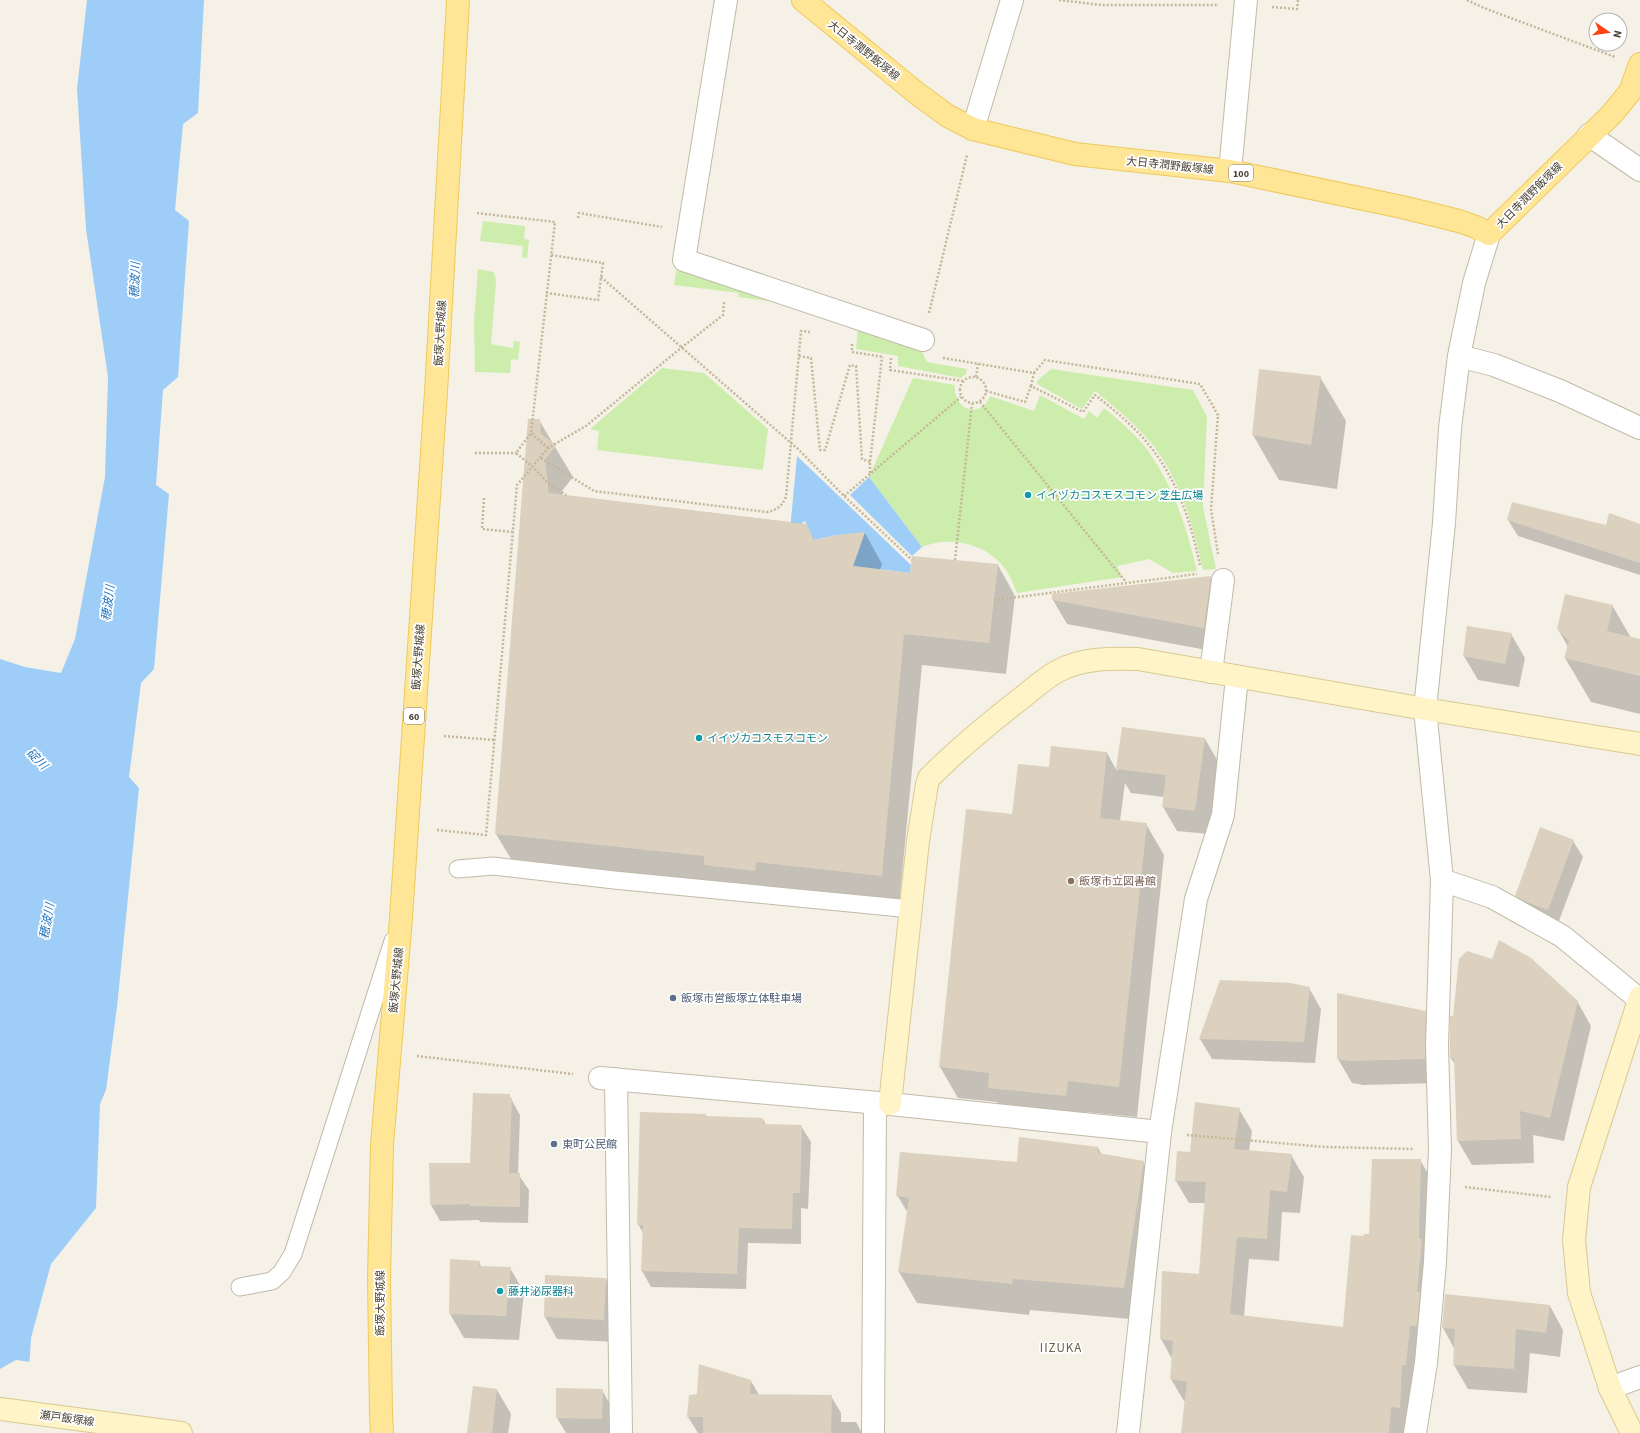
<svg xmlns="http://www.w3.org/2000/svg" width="1640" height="1433" font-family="'Source Sans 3','Noto Sans JP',sans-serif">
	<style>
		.green { fill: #cdedac }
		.water { fill: #9ecef7 }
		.pier { fill: #f5f1e7 }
		.shadow { fill: #0003 }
		.building { fill: #dbd1be }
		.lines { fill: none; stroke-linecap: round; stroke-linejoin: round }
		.lane-casing { stroke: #c1baa9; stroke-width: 19 }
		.street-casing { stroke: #c1baa9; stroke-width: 24 }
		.secondary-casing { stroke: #d9c993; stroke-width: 24 }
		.primary-casing { stroke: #eec95c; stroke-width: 24 }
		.path { stroke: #c4b799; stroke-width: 2.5; stroke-dasharray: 2 2; stroke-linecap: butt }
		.lane { stroke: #fff; stroke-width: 17 }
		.street { stroke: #fff; stroke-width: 22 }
		.secondary { stroke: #fff4c7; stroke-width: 22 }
		.primary { stroke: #ffe696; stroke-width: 22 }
		.culture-dot { fill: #0f9aa8; stroke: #fff; stroke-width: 1.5 }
		.education-dot { fill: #8d6e63; stroke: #fff; stroke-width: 1.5 }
		.service-dot { fill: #5c6f8a; stroke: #fff; stroke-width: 1.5 }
		.labels { text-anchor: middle; stroke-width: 3.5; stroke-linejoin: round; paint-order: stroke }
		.shield { fill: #fff; stroke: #807b72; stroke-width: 1 }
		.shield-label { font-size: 10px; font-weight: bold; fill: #494235 }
		.street-label { font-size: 11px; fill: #494235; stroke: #fff }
		.culture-label { font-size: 11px; fill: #0d838f; stroke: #fff; text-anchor: start }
		.education-label { font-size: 11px; fill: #785e54; stroke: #fff; text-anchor: start }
		.service-label { font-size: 11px; fill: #4e5e75; stroke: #fff; text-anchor: start }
		.water-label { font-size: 12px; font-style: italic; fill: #2476bf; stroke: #fff }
		.quarter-label { font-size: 13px; letter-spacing: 1px; fill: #6d614b; stroke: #fff }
	</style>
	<rect width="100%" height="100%" fill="#f5f1e7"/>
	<!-- green -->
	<path class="green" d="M 483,221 L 525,226 L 524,239 L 529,240 L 527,258 L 522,257 L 523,246 L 480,241 Z
		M 677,264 L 789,304 L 738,297 L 739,293 L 674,285 Z
		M 478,269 L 493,272 L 495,275 L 496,283 L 491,344 L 513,348 L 514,341 L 520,342 L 518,360 L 511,359 L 510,373 L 475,372 L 474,321 Z
		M 858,326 L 918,344 L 927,362 L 967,369 L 966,374 L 961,378 L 898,366 L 898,356 L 856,349 Z
		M 662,368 L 704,373 L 768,429 L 763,470 L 597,450 L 599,431 L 590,429 Z
		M 1051,369 L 1193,390 L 1207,417 L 1203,507 L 1216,569 L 1203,570 C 1193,525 1181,480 1151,443 C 1135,423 1114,407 1095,391 L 1082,409 L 1037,384 L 1037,381 Z
		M 913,378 L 955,385 C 953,411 981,419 990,396 L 1034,411 L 1040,395 L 1084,419 L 1089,411 L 1097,418 L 1104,408 C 1119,420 1134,433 1146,448 C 1174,487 1186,525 1197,571 L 1173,573 L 1149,559 L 1117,566 L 1122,577 L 1017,593 C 1013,583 1009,572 1001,564 C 983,542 947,536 922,547 L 869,477 Z"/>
	<!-- water -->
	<path class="water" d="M 87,0 L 204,0 L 198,113 L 183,124 L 175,210 L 189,221 L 178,377 L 163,390 L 156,485 L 169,494 L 154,669 L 141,683 L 129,777 L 139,788 L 117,1007 L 106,1090 L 100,1104 L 96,1208 L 51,1264 L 31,1338 L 25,1433 L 0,1433 L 0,659 L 25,667 L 61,673 L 75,639 L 105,477 L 108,377 L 86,229 L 77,89 Z
		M 797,456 L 911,565 L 910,573 L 853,566 L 864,535 L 837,535 L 814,540 L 805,521 L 790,530 Z
		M 869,477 L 922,547 L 912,556 L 850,495 Z"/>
	<!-- pier -->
	<path class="pier" d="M 16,1360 L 31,1362 L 27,1433 L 0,1433 L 0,1369 Z"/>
	<!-- shadow -->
	<path class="shadow" d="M 1320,377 L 1346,421 L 1337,489 L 1279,480 L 1253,435 Z
		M 539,420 L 573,477 L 562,491 L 562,495 L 806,524 L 815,541 L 837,536 L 865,533 L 882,564 L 880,570 L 911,574 L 998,565 L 1015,596 L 1006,674 L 922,665 L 899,906 L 514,864 L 496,834 Z
		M 1508,520 L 1607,526 L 1640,525 L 1640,575 L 1518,536 Z
		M 1211,578 L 1225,601 L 1217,652 L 1067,624 L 1053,600 L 1053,595 Z
		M 1612,605 L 1631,638 L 1640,640 L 1640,714 L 1591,702 L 1565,658 L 1568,647 L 1558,629 Z
		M 1468,627 L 1511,634 L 1525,658 L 1519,687 L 1478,680 L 1464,656 Z
		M 1123,728 L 1205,739 L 1219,763 L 1209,834 L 1177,831 L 1163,807 L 1164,797 L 1131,793 L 1125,783 L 1120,821 L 1146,824 L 1164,855 L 1137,1117 L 1085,1112 L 1084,1126 L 1007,1118 L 997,1102 L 958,1098 L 940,1067 L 967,810 L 1013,815 L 1049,768 L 1107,753 L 1117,771 Z
		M 1573,841 L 1583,857 L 1557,926 L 1525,912 L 1516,895 Z
		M 1309,988 L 1321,1009 L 1315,1063 L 1212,1059 L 1200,1039 Z
		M 1577,1001 L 1591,1026 L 1564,1141 L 1533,1135 L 1534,1163 L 1472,1165 L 1458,1141 L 1456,1066 L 1451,1058 Z
		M 1425,1012 L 1439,1036 L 1438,1083 L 1363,1085 L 1352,1083 L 1338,1059 Z
		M 509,1095 L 520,1115 L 518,1174 L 529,1190 L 528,1223 L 480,1222 L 479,1220 L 440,1221 L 431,1205 L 471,1164 Z
		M 1239,1109 L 1252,1131 L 1249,1151 L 1291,1155 L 1304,1177 L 1300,1213 L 1282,1212 L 1279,1261 L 1249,1259 L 1244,1316 L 1344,1328 L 1364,1237 L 1370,1235 L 1420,1160 L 1433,1182 L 1412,1430 L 1404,1429 L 1403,1433 L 1182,1433 L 1185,1401 L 1184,1401 L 1171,1379 L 1172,1359 L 1161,1339 L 1200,1275 L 1205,1203 L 1189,1203 L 1176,1181 L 1191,1154 Z
		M 706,1115 L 707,1117 L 763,1119 L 766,1125 L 801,1126 L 811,1142 L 808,1209 L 801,1208 L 801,1244 L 748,1243 L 746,1289 L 651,1287 L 642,1271 L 643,1233 L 638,1224 Z
		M 1098,1148 L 1102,1155 L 1143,1162 L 1161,1193 L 1141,1320 L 1030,1310 L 1029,1315 L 917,1303 L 899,1272 L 908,1213 L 897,1195 L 1018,1164 Z
		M 451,1260 L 479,1262 L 482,1268 L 510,1268 L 524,1292 L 519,1340 L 464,1338 L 450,1314 Z
		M 546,1276 L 606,1279 L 618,1301 L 616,1342 L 557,1339 L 545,1317 Z
		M 1550,1306 L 1563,1330 L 1560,1357 L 1530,1353 L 1527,1393 L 1468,1389 L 1454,1365 L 1455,1350 L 1443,1328 Z
		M 751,1381 L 759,1395 L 831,1396 L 841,1413 L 841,1422 L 856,1422 L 862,1433 L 698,1433 L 688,1417 Z
		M 557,1389 L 602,1390 L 611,1406 L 611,1433 L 566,1433 L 557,1418 Z
		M 497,1390 L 511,1414 L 508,1433 L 468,1433 Z"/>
	<!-- building -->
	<path class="building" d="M 1259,369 L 1321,376 L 1311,445 L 1252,435 Z
		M 528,419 L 540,419 L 541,434 L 556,445 L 545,460 L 549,493 L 806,524 L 814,540 L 837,535 L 865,532 L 853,566 L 910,573 L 912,556 L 998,564 L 989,643 L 904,634 L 882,876 L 756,862 L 755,871 L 704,865 L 704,856 L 495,834 Z
		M 1512,502 L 1606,525 L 1609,513 L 1640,524 L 1640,563 L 1507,520 Z
		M 1211,576 L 1204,628 L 1052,600 L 1052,594 Z
		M 1565,594 L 1613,605 L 1607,631 L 1640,639 L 1640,676 L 1564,658 L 1569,641 L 1557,629 Z
		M 1467,626 L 1512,633 L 1505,664 L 1463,656 Z
		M 1122,727 L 1205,738 L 1195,811 L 1162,807 L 1166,775 L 1116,769 Z
		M 1051,746 L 1107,752 L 1100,818 L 1147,823 L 1119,1087 L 1068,1081 L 1066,1096 L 988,1088 L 989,1073 L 939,1067 L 966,809 L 1012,814 L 1018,764 L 1049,767 Z
		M 1540,827 L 1574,840 L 1548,910 L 1529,903 L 1515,896 Z
		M 1499,940 L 1531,958 L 1578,1001 L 1550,1118 L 1520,1111 L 1521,1139 L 1457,1141 L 1454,1058 L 1450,1058 L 1450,1016 L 1453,1016 L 1459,959 L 1467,951 L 1492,959 Z
		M 1220,980 L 1291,983 L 1310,987 L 1304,1042 L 1199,1039 Z
		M 1337,993 L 1426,1011 L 1425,1059 L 1349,1061 L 1337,1059 Z
		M 473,1093 L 510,1094 L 510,1098 L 512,1098 L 509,1173 L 520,1173 L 520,1207 L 470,1206 L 470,1204 L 430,1205 L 429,1163 L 470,1163 Z
		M 1195,1102 L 1240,1108 L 1234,1149 L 1292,1154 L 1287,1192 L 1270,1190 L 1267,1239 L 1237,1237 L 1230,1314 L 1343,1327 L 1351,1235 L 1363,1236 L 1364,1234 L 1369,1234 L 1372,1159 L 1421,1159 L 1419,1238 L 1422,1239 L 1417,1292 L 1420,1292 L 1417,1326 L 1410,1326 L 1406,1365 L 1402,1365 L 1400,1408 L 1391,1407 L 1389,1433 L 1181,1433 L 1187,1382 L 1170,1379 L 1173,1341 L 1160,1339 L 1162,1271 L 1199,1274 L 1206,1182 L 1175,1181 L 1177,1151 L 1190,1152 Z
		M 640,1112 L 706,1114 L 706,1116 L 763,1118 L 763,1124 L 802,1125 L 800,1193 L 793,1193 L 792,1229 L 739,1228 L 737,1274 L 641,1271 L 643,1225 L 637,1225 Z
		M 1019,1137 L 1098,1147 L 1098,1153 L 1144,1161 L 1124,1288 L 1013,1279 L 1012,1284 L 898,1272 L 909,1198 L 896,1196 L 900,1152 L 1017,1162 Z
		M 450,1259 L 480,1261 L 479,1266 L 511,1267 L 506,1316 L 449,1314 Z
		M 545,1275 L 606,1278 L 604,1320 L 544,1317 Z
		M 1445,1294 L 1550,1305 L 1546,1333 L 1516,1329 L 1514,1369 L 1453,1365 L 1455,1329 L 1442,1328 Z
		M 699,1364 L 751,1380 L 750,1394 L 832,1395 L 831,1433 L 703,1433 L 703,1417 L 687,1417 L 689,1395 L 697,1394 Z
		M 473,1386 L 497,1389 L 492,1433 L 467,1433 Z
		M 556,1388 L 603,1389 L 602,1419 L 556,1418 Z"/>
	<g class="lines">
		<defs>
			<path id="lane" d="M 458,869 L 493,866 L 614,880 L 911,909
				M 240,1287 L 272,1281 L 282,1272 L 293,1254 L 393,941"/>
			<path id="street" d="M 726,0 L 684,260 L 923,340
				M 973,129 L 1012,0
				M 1589,135 L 1640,170
				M 1230,171 L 1246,0
				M 1459,356 L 1494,365 L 1560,391 L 1640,428
				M 1211,672 L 1223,580
				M 1442,880 L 1492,897 L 1562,936 L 1640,1000
				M 600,1078 L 890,1104 L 1160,1132
				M 616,1079 L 621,1433
				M 1610,1388 L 1640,1377
				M 873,1433 L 875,1103
				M 1128,1433 L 1160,1132 L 1196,899 L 1223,815 L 1237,677
				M 1415,1433 L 1426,1363 L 1435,1262 L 1440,1149 L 1437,1046 L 1442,880 L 1425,709 L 1444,523 L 1450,428 L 1459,356 L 1474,283 L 1489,234"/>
			<path id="secondary" d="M 890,1104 L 918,841 L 927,784 L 929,778 C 957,750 987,725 1019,700 C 1031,691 1043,679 1058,671 C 1082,658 1111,658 1138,659 L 1425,709 L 1640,744
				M 0,1409 L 181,1433
				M 1632,1433 L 1610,1388 L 1579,1293 L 1574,1240 L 1579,1187 L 1640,997"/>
			<path id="primary" d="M 803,0 L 919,95 L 948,116 L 973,129 L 1075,154 L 1230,171 L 1402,207 L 1459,221 L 1476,227 L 1489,234 L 1611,115 L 1630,92 L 1640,64
				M 382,1433 L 381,1414 L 379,1279 L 382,1145 L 401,918 L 436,392 L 458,0"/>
		</defs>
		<!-- lane casing -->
		<use href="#lane" class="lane-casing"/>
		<!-- street casing -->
		<use href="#street" class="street-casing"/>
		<!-- secondary casing -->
		<use href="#secondary" class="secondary-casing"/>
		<!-- primary casing -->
		<use href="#primary" class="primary-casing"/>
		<!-- path -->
		<path class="path" d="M 1059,0 L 1102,5 L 1219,5
			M 1467,0 L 1484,8 L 1615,57
			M 1272,7 L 1297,9 L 1298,0
			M 477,213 L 555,222 L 531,433
			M 578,218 L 579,213 L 662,227
			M 601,277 L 798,449 L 844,496 L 912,560
			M 546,293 L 598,300 L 603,263 L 551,255
			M 929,313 L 967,155
			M 852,344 L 852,352 L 884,357
			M 799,356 L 811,358 L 820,450 L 825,450 L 850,365 L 856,366 L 862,459 L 870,462
			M 891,358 L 890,370 L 963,381
			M 943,358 L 1034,373 L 1045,360 L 1200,384 L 1218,415 L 1211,509 L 1218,554
			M960 390a13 13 0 1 1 26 0a13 13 0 1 1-26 0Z
			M 976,377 L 978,364
			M 1031,386 L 1034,373
			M 986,391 L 1025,402 L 1031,386 L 1083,412 L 1095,395 C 1114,410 1134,426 1149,445 C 1177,479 1191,522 1200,565
			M 980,402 L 1126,582
			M 548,448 L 531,433 L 516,453 L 533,467 L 548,483 L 566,495
			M 475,453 L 516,453
			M 541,458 L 594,491 L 767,512 C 777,510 782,506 786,497 L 801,331 L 810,332
			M 870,473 L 870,462 L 882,357
			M 844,496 L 961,397
			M 484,498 L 482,529 L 513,532
			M 955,560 L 972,404
			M 994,600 L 1197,574
			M 444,736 L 494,740
			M 437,830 L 486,835 L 517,485 L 548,448 L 586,426 L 681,348 L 723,315 L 724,302
			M 417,1056 L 573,1074
			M 1187,1135 L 1325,1147 L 1414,1149
			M 1465,1187 L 1551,1197"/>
		<!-- lane -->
		<use href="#lane" class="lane"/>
		<!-- street -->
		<use href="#street" class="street"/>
		<!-- secondary -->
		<use href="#secondary" class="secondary"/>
		<!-- primary -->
		<use href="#primary" class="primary"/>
	</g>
	<!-- markers -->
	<g class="culture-dot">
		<circle cx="1028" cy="495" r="4"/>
		<circle cx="699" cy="738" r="4"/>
		<circle cx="500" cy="1291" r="4"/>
	</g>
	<circle class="education-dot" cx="1071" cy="881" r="4"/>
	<g class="service-dot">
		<circle cx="673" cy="998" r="4"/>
		<circle cx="554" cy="1144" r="4"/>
	</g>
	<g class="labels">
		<!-- shield labels -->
		<g class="shield">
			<rect x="1229" y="165" width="24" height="16" rx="3"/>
			<rect x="404" y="708" width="20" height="16" rx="3"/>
		</g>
		<g class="shield-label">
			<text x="1241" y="177">100</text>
			<text x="414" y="720">60</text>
		</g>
		<!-- street labels -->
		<g class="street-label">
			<text transform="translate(864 50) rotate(39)" y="4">大日寺潤野飯塚線</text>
			<text transform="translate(1170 165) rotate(6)" y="4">大日寺潤野飯塚線</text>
			<text transform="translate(1529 195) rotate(-45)" y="4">大日寺潤野飯塚線</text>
			<text transform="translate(440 333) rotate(-87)" y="4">飯塚大野城線</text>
			<text transform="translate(418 657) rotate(-86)" y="4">飯塚大野城線</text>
			<text transform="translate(396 980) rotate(-85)" y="4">飯塚大野城線</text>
			<text transform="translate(380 1303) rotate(-90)" y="4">飯塚大野城線</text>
			<text transform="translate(67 1418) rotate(8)" y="4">瀬戸飯塚線</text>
		</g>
		<!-- culture labels -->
		<g class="culture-label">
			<text x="1036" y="499">イイヅカコスモスコモン 芝生広場</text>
			<text x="707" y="742">イイヅカコスモスコモン</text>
			<text x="508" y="1295">藤井泌尿器科</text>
		</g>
		<!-- education labels -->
		<g class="education-label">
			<text x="1079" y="885">飯塚市立図書館</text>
		</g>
		<!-- service labels -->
		<g class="service-label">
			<text x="681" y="1002">飯塚市営飯塚立体駐車場</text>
			<text x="562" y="1148">東町公民館</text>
		</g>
		<!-- water labels -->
		<g class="water-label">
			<text transform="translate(135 280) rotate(-88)" y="4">穂波川</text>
			<text transform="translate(108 603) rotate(-83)" y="4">穂波川</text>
			<text transform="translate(37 759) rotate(45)" y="4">碇川</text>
			<text transform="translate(47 921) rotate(-80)" y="4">穂波川</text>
		</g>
		<!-- quarter labels -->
		<g class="quarter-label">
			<text x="1061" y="1352">IIZUKA</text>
		</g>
	</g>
	<!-- north arrow -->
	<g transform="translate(1608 32) rotate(103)"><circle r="19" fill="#ffffff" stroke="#b6b3ae"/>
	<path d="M0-3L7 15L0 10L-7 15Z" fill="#ff4214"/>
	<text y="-6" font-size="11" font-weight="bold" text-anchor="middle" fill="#494235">N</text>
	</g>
</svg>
